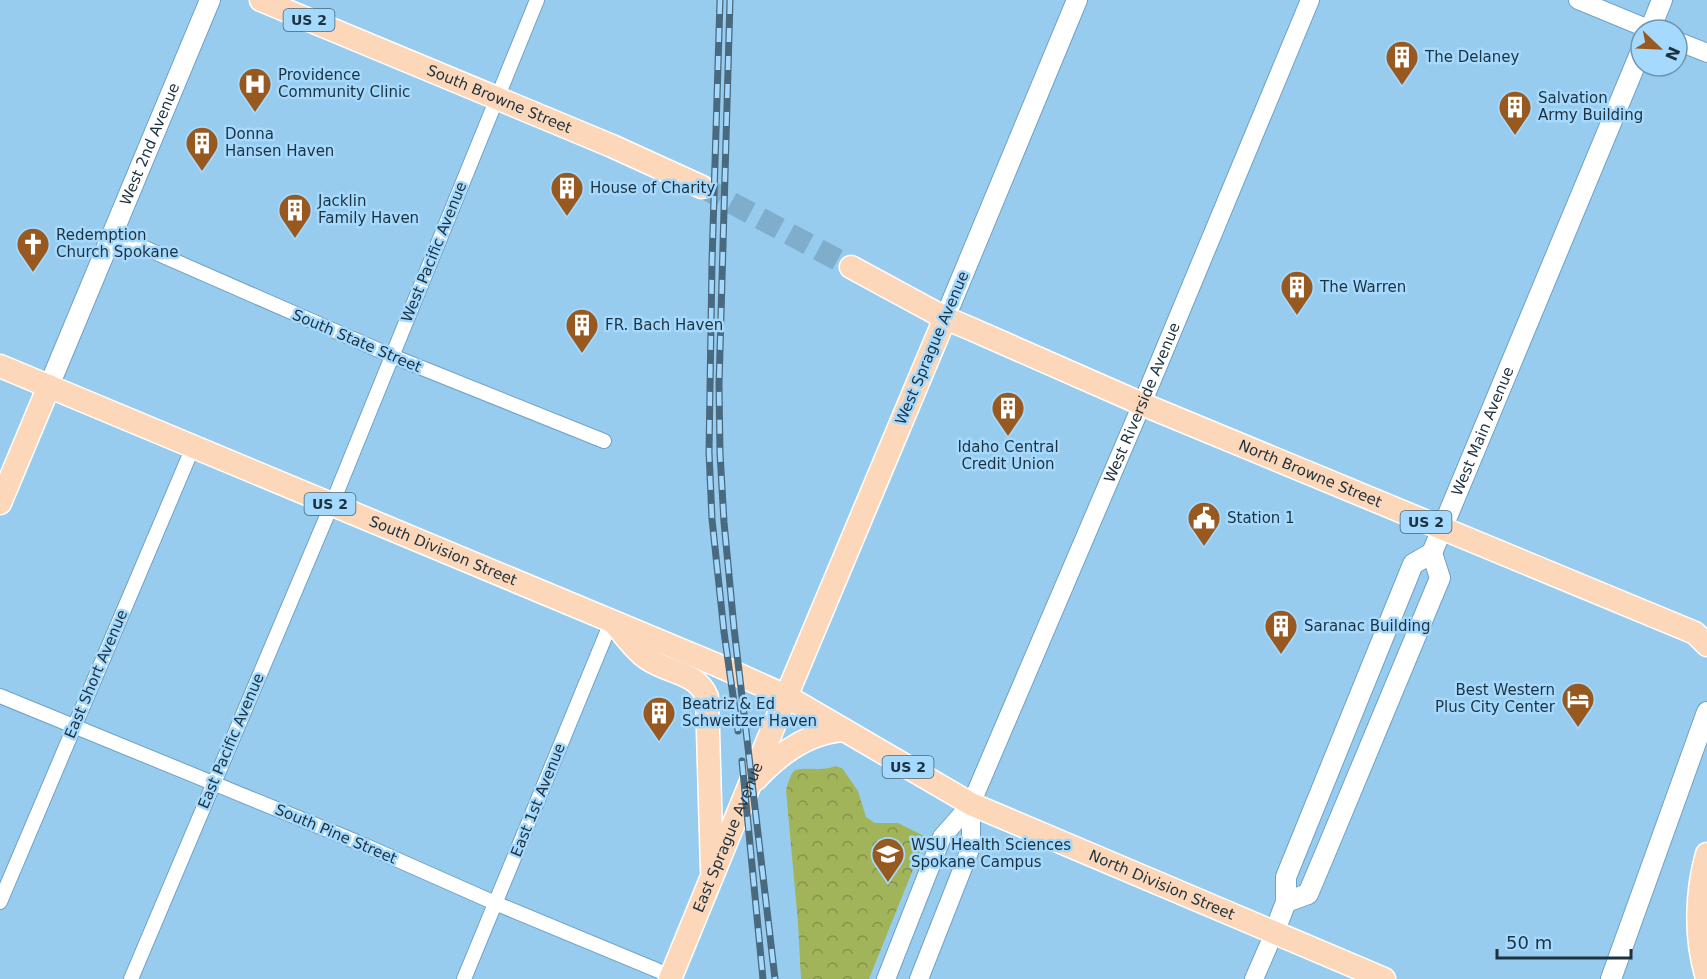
<svg xmlns="http://www.w3.org/2000/svg" width="1707" height="979" font-family="'DejaVu Sans',sans-serif">
	<style>
		.park { fill: url(#park-crowns) }
		.lines { fill: none; stroke-linecap: round; stroke-linejoin: round }
		.primary-tunnel { stroke: #7fadcc; stroke-width: 22; stroke-dasharray: 22 11; stroke-linecap: butt }
		.minor-casing { stroke: #6fa2c4; stroke-width: 16 }
		.tertiary-casing { stroke: #6fa2c4; stroke-width: 20 }
		.secondary-casing { stroke: #6fa2c4; stroke-width: 22 }
		.primary-casing { stroke: #fff; stroke-width: 25 }
		.minor { stroke: #fff; stroke-width: 14 }
		.tertiary { stroke: #fff; stroke-width: 18 }
		.secondary { stroke: #fff; stroke-width: 20 }
		.primary { stroke: #fdd7b9; stroke-width: 22 }
		.rail-casing { stroke: #49697e; stroke-width: 7 }
		.rail { stroke: #a5d9fd; stroke-width: 4.5; stroke-dasharray: 14; stroke-linecap: butt }
		.labels { text-anchor: middle; stroke-width: 5; stroke-linejoin: round; paint-order: stroke }
		.shield { fill: #a5d9fd; stroke: #466478; stroke-width: 1.5 }
		.shield-label { font-size: 14px; font-weight: bold; fill: #1d323f }
		.poi-label { font-size: 15px; fill: #1d323f; stroke: #a5d9fd; text-anchor: start }
		.street-label { font-size: 15px; fill: #1d323f; stroke: #a5d9fd }
	</style>
	<defs>
		<pattern id="park-crowns" width="20" height="18" patternUnits="userSpaceOnUse" patternTransform="scale(1.5)"><rect width="20" height="18" fill="#a2b459"/><path d="M2 6a3 3 0 1 1 6 0M12 15a3 3 0 1 1 6 0" fill="none" stroke="#83934b"/></pattern>
	</defs>
	<rect width="100%" height="100%" fill="#98ccef"/>
	<!-- park -->
	<path class="park" d="M 835,766 L 842,768 L 858,791 L 866,817 L 875,823 L 898,823 L 926,837 L 869,979 L 801,979 L 798,923 L 786,790 C 788,784 790,775 794,771 C 802,766 823,772 835,766 Z"/>
	<g class="lines">
		<!-- primary-tunnel -->
		<path class="primary-tunnel" d="M 702,187 L 851,267"/>
		<defs>
			<path id="minor" d="M 113,234 L 392,356 L 604,441
				M 0,696 L 357,842 L 495,903 L 671,976
				M 0,902 L 193,447
				M 131,979 L 332,504 L 537,0
				M 464,979 L 612,620"/>
			<g id="tertiary">
				<path d="M 1578,0 L 1651,30"/>
				<path d="M 1677,41 L 1707,53"/>
				<path id="s1" d="M 886,979 L 942,837 L 971,804 L 1142,404 L 1310,0"/>
				<path d="M 919,979 L 971,847 L 971,804"/>
				<path d="M 1254,979 L 1274,933"/>
			</g>
			<g id="secondary">
				<path d="M 1650,30 L 1662,0"/>
				<path d="M 945,318 L 1077,0"/>
				<path id="s2" d="M 49,386 L 210,0"/>
				<path id="s3" d="M 1286,902 L 1308,894 L 1327,849 L 1440,578 L 1432,553 L 1641,51"/>
				<path d="M 1274,933 L 1286,902 L 1286,877 L 1413,564 L 1432,553"/>
				<path d="M 1611,979 L 1707,712"/>
			</g>
			<g id="primary">
				<path id="s4" d="M 261,0 L 612,146 L 702,187"/>
				<path id="s5" d="M 851,267 L 945,318 L 969,328 L 1142,404 L 1695,633 L 1707,645"/>
				<path id="s6" d="M 0,366 L 717,665 L 786,696 L 971,804 L 1384,979"/>
				<path d="M 0,503 L 49,386"/>
				<path d="M 615,624 C 625,635 635,651 648,659 C 668,673 697,672 707,697 L 712,870"/>
				<path d="M 756,779 C 780,753 809,732 844,730"/>
				<path d="M 1707,854 C 1696,893 1695,939 1707,978"/>
				<path id="s7" d="M 670,979 L 775,723 L 945,318"/>
			</g>
		</defs>
		<!-- minor casing -->
		<use href="#minor" class="minor-casing"/>
		<!-- tertiary casing -->
		<use href="#tertiary" class="tertiary-casing"/>
		<!-- secondary casing -->
		<use href="#secondary" class="secondary-casing"/>
		<!-- primary casing -->
		<use href="#primary" class="primary-casing"/>
		<!-- minor -->
		<use href="#minor" class="minor"/>
		<!-- tertiary -->
		<use href="#tertiary" class="tertiary"/>
		<!-- secondary -->
		<use href="#secondary" class="secondary"/>
		<!-- primary -->
		<use href="#primary" class="primary"/>
		<defs>
			<path id="rail" d="M 720,0 L 712,262 L 709,452 L 712,519 L 724,632 L 738,731
				M 730,0 L 719,385 L 720,453 L 724,522 L 734,628 L 775,979
				M 742,761 L 763,979"/>
		</defs>
		<!-- rail casing -->
		<use href="#rail" class="rail-casing"/>
		<!-- rail -->
		<use href="#rail" class="rail"/>
	</g>
	<!-- icons -->
	<defs>
		<symbol id="building-pin" viewBox="-11 -11 22 30"><path d="M0 17L-7.5 6A9.5 9.5 0 1 1 7.5 6Z" fill="#985920" stroke="#a5d9fd"/><path d="M-4-6H4V6H1V3H-1V6H-4ZM-2.5-4.3h1.7v1.8h-1.7ZM.8-4.3h1.7v1.8H.8ZM-2.5-1h1.7V.8h-1.7ZM.8-1h1.7V.8H.8Z" fill="#fff"/></symbol>
		<symbol id="hospital-pin" viewBox="-11 -11 22 30"><path d="M0 17L-7.5 6A9.5 9.5 0 1 1 7.5 6Z" fill="#985920" stroke="#a5d9fd"/><path d="M-5-5h3v3.5h4V-5h3V5h-3V1.5h-4V5h-3Z" fill="#fff"/></symbol>
		<symbol id="church-pin" viewBox="-11 -11 22 30"><path d="M0 17L-7.5 6A9.5 9.5 0 1 1 7.5 6Z" fill="#985920" stroke="#a5d9fd"/><path d="M-1.2-6h2.4v3.5h3.3v2.4h-3.3V6h-2.4V-.1h-3.3v-2.4h3.3Z" fill="#fff"/></symbol>
		<symbol id="civic-pin" viewBox="-11 -11 22 30"><path d="M0 17L-7.5 6A9.5 9.5 0 1 1 7.5 6Z" fill="#985920" stroke="#a5d9fd"/><path d="M-.6-6.5H3V-4.5H.6V-3L4-1V1h2V6H-6V1h2V-1L-.6-3ZM-1.2 2.5V6h2.4V2.5Z" fill="#fff"/></symbol>
		<symbol id="hotel-pin" viewBox="-11 -11 22 30"><path d="M0 17L-7.5 6A9.5 9.5 0 1 1 7.5 6Z" fill="#985920" stroke="#a5d9fd"/><path d="M-6-4.5h1.5V1H6V5H4.5V3h-9V5H-6ZM-4 0a1.8 1.8 0 1 1 3.6 0ZM.5 0V-2.5h3Q6-2.5 6 0Z" fill="#fff"/></symbol>
		<symbol id="university-pin" viewBox="-11 -11 22 30"><path d="M0 17L-7.5 6A9.5 9.5 0 1 1 7.5 6Z" fill="#985920" stroke="#a5d9fd"/><path d="M0-5L7-2L0 1L-7-2ZM-4 1L0 2.5L4 1V4Q0 6-4 4Z" fill="#fff"/></symbol>
	</defs>
	<g fill-rule="evenodd">
		<use href="#building-pin" x="1383" y="38" width="38" height="52"/>
		<use href="#hospital-pin" x="236" y="65" width="38" height="52"/>
		<use href="#building-pin" x="1496" y="88" width="38" height="52"/>
		<use href="#building-pin" x="183" y="124" width="38" height="52"/>
		<use href="#building-pin" x="548" y="169" width="38" height="52"/>
		<use href="#building-pin" x="276" y="191" width="38" height="52"/>
		<use href="#church-pin" x="14" y="225" width="38" height="52"/>
		<use href="#building-pin" x="1278" y="268" width="38" height="52"/>
		<use href="#building-pin" x="563" y="306" width="38" height="52"/>
		<use href="#building-pin" x="989" y="389" width="38" height="52"/>
		<use href="#civic-pin" x="1185" y="499" width="38" height="52"/>
		<use href="#building-pin" x="1262" y="607" width="38" height="52"/>
		<use href="#hotel-pin" x="1559" y="680" width="38" height="52"/>
		<use href="#building-pin" x="640" y="694" width="38" height="52"/>
		<use href="#university-pin" x="869" y="835" width="38" height="52"/>
	</g>
	<g class="labels">
		<!-- shield labels -->
		<g class="shield">
			<rect x="283.5" y="9" width="51" height="22" rx="4.5"/>
			<rect x="304.5" y="493" width="51" height="22" rx="4.5"/>
			<rect x="1400.5" y="511" width="51" height="22" rx="4.5"/>
			<rect x="882.5" y="756" width="51" height="22" rx="4.5"/>
		</g>
		<g class="shield-label">
			<text x="309" y="25">US 2</text>
			<text x="330" y="509">US 2</text>
			<text x="1426" y="527">US 2</text>
			<text x="908" y="772">US 2</text>
		</g>
		<!-- poi labels -->
		<g class="poi-label">
			<text x="1425" y="62">The Delaney</text>
			<text x="278" y="80">Providence<tspan x="278" dy="17">Community Clinic</tspan></text>
			<text x="1538" y="103">Salvation<tspan x="1538" dy="17">Army Building</tspan></text>
			<text x="225" y="139">Donna<tspan x="225" dy="17">Hansen Haven</tspan></text>
			<text x="590" y="193">House of Charity</text>
			<text x="318" y="206">Jacklin<tspan x="318" dy="17">Family Haven</tspan></text>
			<text x="56" y="240">Redemption<tspan x="56" dy="17">Church Spokane</tspan></text>
			<text x="1320" y="292">The Warren</text>
			<text x="605" y="330">FR. Bach Haven</text>
			<text x="1008" y="452" text-anchor="middle">Idaho Central<tspan x="1008" dy="17">Credit Union</tspan></text>
			<text x="1227" y="523">Station 1</text>
			<text x="1304" y="631">Saranac Building</text>
			<text x="1555" y="695" text-anchor="end">Best Western<tspan x="1555" dy="17">Plus City Center</tspan></text>
			<text x="682" y="709">Beatriz &amp; Ed<tspan x="682" dy="17">Schweitzer Haven</tspan></text>
			<text x="911" y="850">WSU Health Sciences<tspan x="911" dy="17">Spokane Campus</tspan></text>
		</g>
		<!-- street labels -->
		<g class="street-label">
			<text dy="5" stroke="none"><textPath href="#s4" startOffset="258">South Browne Street</textPath></text>
			<text dy="5" stroke="none"><textPath href="#s2" startOffset="262">West 2nd Avenue</textPath></text>
			<text transform="translate(434 252) rotate(-68)" y="5">West Pacific Avenue</text>
			<text transform="translate(357 341) rotate(23)" y="5">South State Street</text>
			<text transform="translate(932 348) rotate(-67)" y="5">West Sprague Avenue</text>
			<text dy="5" stroke="none"><textPath href="#s1" startOffset="633">West Riverside Avenue</textPath></text>
			<text dy="5" stroke="none"><textPath href="#s3" startOffset="524">West Main Avenue</textPath></text>
			<text dy="5" stroke="none"><textPath href="#s5" startOffset="504">North Browne Street</textPath></text>
			<text dy="5" stroke="none"><textPath href="#s6" startOffset="480">South Division Street</textPath></text>
			<text transform="translate(96 674) rotate(-67)" y="5">East Short Avenue</text>
			<text transform="translate(231 741) rotate(-67)" y="5">East Pacific Avenue</text>
			<text transform="translate(538 800) rotate(-68)" y="5">East 1st Avenue</text>
			<text transform="translate(336 834) rotate(23)" y="5">South Pine Street</text>
			<text dy="5" stroke="none"><textPath href="#s7" startOffset="153">East Sprague Avenue</textPath></text>
			<text dy="5" stroke="none"><textPath href="#s6" startOffset="1274">North Division Street</textPath></text>
		</g>
	</g>
	<!-- north arrow -->
	<g transform="translate(1659 48) rotate(113)"><circle r="28" fill="#a5d9fd" stroke="#6f96b1" stroke-width="1.5"/>
	<path d="M0-4.5L10 22L0 15L-10 22Z" fill="#985920"/>
	<text y="-9" font-size="16" font-weight="bold" text-anchor="middle" fill="#1d323f">N</text>
	</g>
	<!-- scale -->
	<path d="M1497 949v9h134v-9" fill="none" stroke="#1d323f" stroke-width="3"/>
	<text x="1506" y="949" font-size="18" fill="#1d323f" stroke="#a5d9fd" stroke-width="4.5" paint-order="stroke">50 m</text>
</svg>
